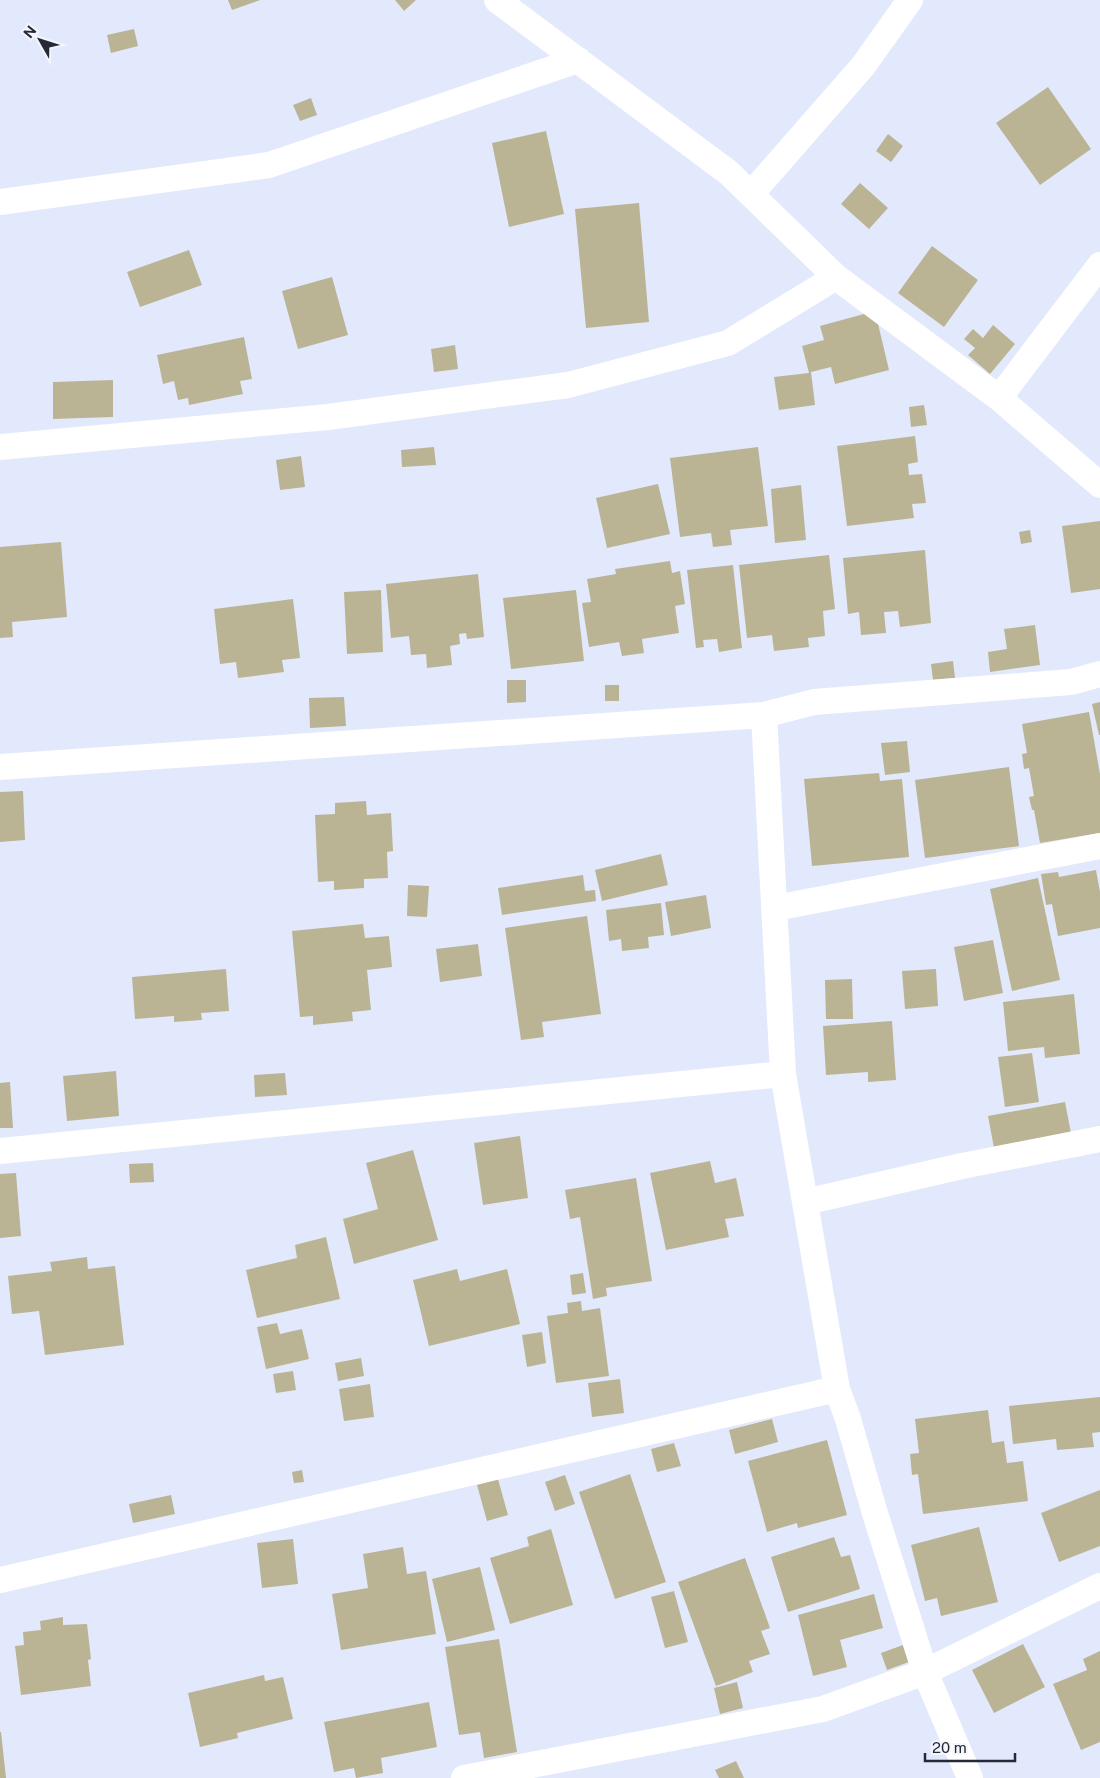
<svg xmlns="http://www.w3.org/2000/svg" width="1100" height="1778" font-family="'Public Sans',sans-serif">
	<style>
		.building { fill: #bab494 }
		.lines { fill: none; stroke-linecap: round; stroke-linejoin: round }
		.street { stroke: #fff; stroke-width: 26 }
	</style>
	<rect width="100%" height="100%" fill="#e2e9fc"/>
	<!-- building -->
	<path class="building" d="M 228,0 L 260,0 L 232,10 Z
		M 395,0 L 416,0 L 404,11 Z
		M 134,29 L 138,46 L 111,53 L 107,35 Z
		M 1048,87 L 1091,149 L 1040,185 L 996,123 Z
		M 311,98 L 317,115 L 300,121 L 293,105 Z
		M 546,131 L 564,214 L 509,227 L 492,143 Z
		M 888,134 L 903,146 L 891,162 L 876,151 Z
		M 860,183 L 888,208 L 869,229 L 841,204 Z
		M 639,203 L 649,322 L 586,328 L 575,209 Z
		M 932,246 L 978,280 L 944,327 L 898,293 Z
		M 189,250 L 202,285 L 140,307 L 127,272 Z
		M 332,277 L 348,335 L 298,349 L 282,291 Z
		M 875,311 L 889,370 L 835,384 L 831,367 L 811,372 L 815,405 L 779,410 L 774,377 L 809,373 L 802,346 L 824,340 L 820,326 Z
		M 993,325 L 1015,344 L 990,374 L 968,355 L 975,348 L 964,339 L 973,329 L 983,338 Z
		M 244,337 L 252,379 L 240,381 L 243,394 L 189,405 L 188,398 L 178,400 L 174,381 L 163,384 L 157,355 Z
		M 455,345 L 458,369 L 434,372 L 431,349 Z
		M 113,380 L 113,417 L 53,419 L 53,382 Z
		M 924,405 L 927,425 L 911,427 L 909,407 Z
		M 915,436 L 918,462 L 908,464 L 909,475 L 922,474 L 926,503 L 912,504 L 914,518 L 847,526 L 837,446 Z
		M 434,447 L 436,465 L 402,467 L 401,450 Z
		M 758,447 L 768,526 L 730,530 L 732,545 L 713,547 L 711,533 L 680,537 L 670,458 Z
		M 301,456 L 305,487 L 280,490 L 276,460 Z
		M 658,484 L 670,534 L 607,548 L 596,498 Z
		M 801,485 L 806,540 L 775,543 L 771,489 Z
		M 1100,521 L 1100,589 L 1071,593 L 1062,526 Z
		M 1030,530 L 1032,542 L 1021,544 L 1019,532 Z
		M 61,542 L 67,617 L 12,622 L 13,637 L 0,638 L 0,547 Z
		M 925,550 L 931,623 L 900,627 L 898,611 L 884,612 L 886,633 L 861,635 L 859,612 L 848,614 L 843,558 Z
		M 829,555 L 835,609 L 823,611 L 825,636 L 808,638 L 809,647 L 774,651 L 772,635 L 747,638 L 739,565 Z
		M 670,561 L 672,573 L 680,571 L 685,604 L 675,606 L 679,633 L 642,639 L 644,653 L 622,656 L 619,642 L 589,647 L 582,603 L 591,602 L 587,579 L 616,574 L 615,569 Z
		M 733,565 L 742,648 L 719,652 L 717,639 L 703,640 L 704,647 L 696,648 L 687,570 Z
		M 478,574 L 484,637 L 467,639 L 466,633 L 459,634 L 460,644 L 450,646 L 452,665 L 427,668 L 426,654 L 411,655 L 409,636 L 391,638 L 386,584 Z
		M 381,590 L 383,652 L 347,654 L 344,592 Z
		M 576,590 L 584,661 L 511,669 L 503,598 Z
		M 293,599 L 300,658 L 282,660 L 284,672 L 238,678 L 236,662 L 220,664 L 214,609 Z
		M 1035,625 L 1040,665 L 990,672 L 988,652 L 1007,649 L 1004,629 Z
		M 953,661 L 955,678 L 933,680 L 931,664 Z
		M 507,680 L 526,680 L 526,702 L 507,703 Z
		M 605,685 L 619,685 L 619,701 L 605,701 Z
		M 344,697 L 346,726 L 310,728 L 309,698 Z
		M 1100,702 L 1100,735 L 1099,735 L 1092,704 Z
		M 1089,712 L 1100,774 L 1100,833 L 1040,843 L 1034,810 L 1032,810 L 1029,797 L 1034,796 L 1029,768 L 1024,769 L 1022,754 L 1027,753 L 1022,724 Z
		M 907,741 L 910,772 L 885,775 L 881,743 Z
		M 1009,767 L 1019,846 L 925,858 L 915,780 Z
		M 879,773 L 880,781 L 902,779 L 909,857 L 812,866 L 804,779 Z
		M 23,791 L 25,840 L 0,842 L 0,792 Z
		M 366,801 L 367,815 L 391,813 L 393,851 L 387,852 L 388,878 L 364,879 L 364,888 L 334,890 L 334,881 L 318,882 L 315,815 L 335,814 L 335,803 Z
		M 661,854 L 668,885 L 602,901 L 595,870 Z
		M 1096,870 L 1100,892 L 1100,928 L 1058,936 L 1052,904 L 1046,905 L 1041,874 L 1058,872 L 1059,877 Z
		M 583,875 L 585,891 L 595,890 L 596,901 L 502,915 L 498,888 Z
		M 1038,878 L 1060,980 L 1012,991 L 990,889 Z
		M 408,885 L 429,886 L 427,917 L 407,916 Z
		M 706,895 L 711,928 L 671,936 L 665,902 Z
		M 661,903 L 664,935 L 648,937 L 649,948 L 622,951 L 621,939 L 609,941 L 606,910 Z
		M 587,916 L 601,1014 L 542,1022 L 544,1037 L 521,1040 L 505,928 Z
		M 363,924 L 365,938 L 389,936 L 392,967 L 367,970 L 371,1010 L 352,1012 L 353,1021 L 313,1025 L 313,1016 L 300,1017 L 292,931 Z
		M 993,940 L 1003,993 L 964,1001 L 954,947 Z
		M 478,944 L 482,976 L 440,982 L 436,949 Z
		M 226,969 L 229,1011 L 201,1013 L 202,1020 L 174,1022 L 174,1016 L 135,1019 L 132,977 Z
		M 936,969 L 938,1006 L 905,1009 L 902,971 Z
		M 852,979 L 853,1019 L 826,1019 L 825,980 Z
		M 1074,994 L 1080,1054 L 1045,1058 L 1044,1047 L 1008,1051 L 1003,1002 Z
		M 892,1021 L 896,1080 L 868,1082 L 868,1072 L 826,1075 L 823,1026 Z
		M 1032,1053 L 1039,1102 L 1005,1107 L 998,1057 Z
		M 116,1071 L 119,1116 L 67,1121 L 63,1076 Z
		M 285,1073 L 287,1095 L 255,1097 L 254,1075 Z
		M 10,1082 L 13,1128 L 0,1128 L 0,1083 Z
		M 1065,1102 L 1071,1133 L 994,1148 L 988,1116 Z
		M 520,1136 L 528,1198 L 483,1205 L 474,1143 Z
		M 413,1150 L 438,1240 L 354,1264 L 343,1219 L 378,1209 L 366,1163 Z
		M 710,1161 L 715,1183 L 736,1178 L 744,1216 L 725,1219 L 729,1237 L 666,1250 L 650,1173 Z
		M 153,1163 L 154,1182 L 130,1183 L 129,1164 Z
		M 16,1173 L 21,1236 L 0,1238 L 0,1174 Z
		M 636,1178 L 652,1281 L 606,1288 L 607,1296 L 593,1299 L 580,1217 L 570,1219 L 565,1190 Z
		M 326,1237 L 340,1299 L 257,1318 L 246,1270 L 297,1258 L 295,1245 Z
		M 87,1257 L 88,1269 L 115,1266 L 124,1345 L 45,1355 L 39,1311 L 12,1314 L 8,1276 L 52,1271 L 50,1262 Z
		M 457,1269 L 460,1281 L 507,1269 L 520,1324 L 429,1346 L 413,1280 Z
		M 583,1273 L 586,1293 L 572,1295 L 570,1275 Z
		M 581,1301 L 582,1311 L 600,1308 L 609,1376 L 556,1383 L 547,1316 L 568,1313 L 567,1303 Z
		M 277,1323 L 280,1334 L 302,1329 L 309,1359 L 266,1369 L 257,1327 Z
		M 542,1332 L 546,1363 L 527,1367 L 522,1335 Z
		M 361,1358 L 364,1376 L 338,1381 L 335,1363 Z
		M 293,1371 L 296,1390 L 276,1393 L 273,1374 Z
		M 620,1379 L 624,1413 L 592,1417 L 588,1383 Z
		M 370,1384 L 374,1417 L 344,1421 L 339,1389 Z
		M 1100,1397 L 1100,1432 L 1092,1433 L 1094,1447 L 1057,1450 L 1056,1439 L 1013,1444 L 1009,1406 Z
		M 988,1410 L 992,1443 L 1004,1441 L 1007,1463 L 1023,1461 L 1028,1501 L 923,1514 L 918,1474 L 912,1475 L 910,1454 L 919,1453 L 915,1419 Z
		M 772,1419 L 778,1442 L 735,1454 L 729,1430 Z
		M 827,1440 L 847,1515 L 798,1528 L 797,1523 L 767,1532 L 748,1461 Z
		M 674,1443 L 681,1466 L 657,1472 L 651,1449 Z
		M 302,1470 L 304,1482 L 294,1483 L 292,1472 Z
		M 630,1474 L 666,1582 L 615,1599 L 579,1492 Z
		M 565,1475 L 575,1504 L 555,1511 L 545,1482 Z
		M 498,1479 L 508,1515 L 487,1521 L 477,1485 Z
		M 1100,1490 L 1100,1546 L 1059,1562 L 1041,1513 Z
		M 171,1495 L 175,1514 L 133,1523 L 129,1504 Z
		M 979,1527 L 998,1602 L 941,1616 L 937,1598 L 925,1601 L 911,1545 Z
		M 551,1529 L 573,1605 L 510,1624 L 490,1558 L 529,1546 L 527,1537 Z
		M 834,1537 L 841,1557 L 850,1555 L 860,1589 L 788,1612 L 771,1557 Z
		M 293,1539 L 298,1584 L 262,1588 L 257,1543 Z
		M 403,1547 L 407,1574 L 426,1571 L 436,1634 L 341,1650 L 332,1594 L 368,1588 L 363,1554 Z
		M 745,1558 L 770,1628 L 761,1631 L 770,1654 L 749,1661 L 753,1672 L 716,1686 L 678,1582 Z
		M 480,1567 L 495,1630 L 447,1642 L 432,1579 Z
		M 674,1591 L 688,1642 L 665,1648 L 651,1597 Z
		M 874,1594 L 883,1628 L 840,1640 L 847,1667 L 813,1676 L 798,1615 Z
		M 63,1617 L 63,1625 L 87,1624 L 91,1659 L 88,1660 L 91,1686 L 21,1695 L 15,1646 L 24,1645 L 23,1632 L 41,1630 L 40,1621 Z
		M 499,1639 L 517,1752 L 484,1758 L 480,1732 L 459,1735 L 445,1647 Z
		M 1023,1644 L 1045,1687 L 994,1713 L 972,1670 Z
		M 903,1645 L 909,1662 L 887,1670 L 881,1653 Z
		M 1100,1651 L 1100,1742 L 1081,1750 L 1053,1684 L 1087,1670 L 1083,1659 Z
		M 264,1675 L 265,1681 L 283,1677 L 293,1719 L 237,1733 L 238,1738 L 200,1747 L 188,1693 Z
		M 737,1682 L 743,1708 L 720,1714 L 714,1688 Z
		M 429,1702 L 437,1747 L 381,1758 L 383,1773 L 356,1778 L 354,1768 L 334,1772 L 324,1722 Z
		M 0,1732 L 1,1732 L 6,1778 L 0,1778 Z
		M 736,1761 L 744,1778 L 719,1778 L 715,1770 Z"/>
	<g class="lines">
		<!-- street -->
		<path class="street" d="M 497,0 L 729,173 L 836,277 L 999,398 L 1100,485
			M 751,194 L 863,66 L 910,0
			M 0,202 L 269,165 L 578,60
			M 999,398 L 1100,265
			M 0,447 L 328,417 L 568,385 L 728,343 L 836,277
			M 0,767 L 764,715
			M 775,908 L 1100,846
			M 0,1151 L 783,1074
			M 805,1202 L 962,1166 L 1100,1139
			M 0,1580 L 837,1389
			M 464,1778 L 823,1709 L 925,1672 L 1100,1586
			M 970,1778 L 925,1672 L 874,1510 L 848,1419 L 837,1389 L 783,1074 L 764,715 L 814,702 L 1071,682 L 1100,674"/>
	</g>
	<!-- north arrow -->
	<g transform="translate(40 40) rotate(309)" stroke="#f4f6fd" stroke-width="4" paint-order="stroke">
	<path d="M0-4L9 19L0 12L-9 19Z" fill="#262a36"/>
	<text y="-8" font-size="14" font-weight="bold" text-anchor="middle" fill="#262a36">N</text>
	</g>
	<!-- scale -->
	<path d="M925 1753v8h90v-8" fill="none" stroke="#262a36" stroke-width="2.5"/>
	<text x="932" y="1753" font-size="15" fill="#262a36" stroke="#f4f6fd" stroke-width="4" paint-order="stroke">20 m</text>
</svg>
